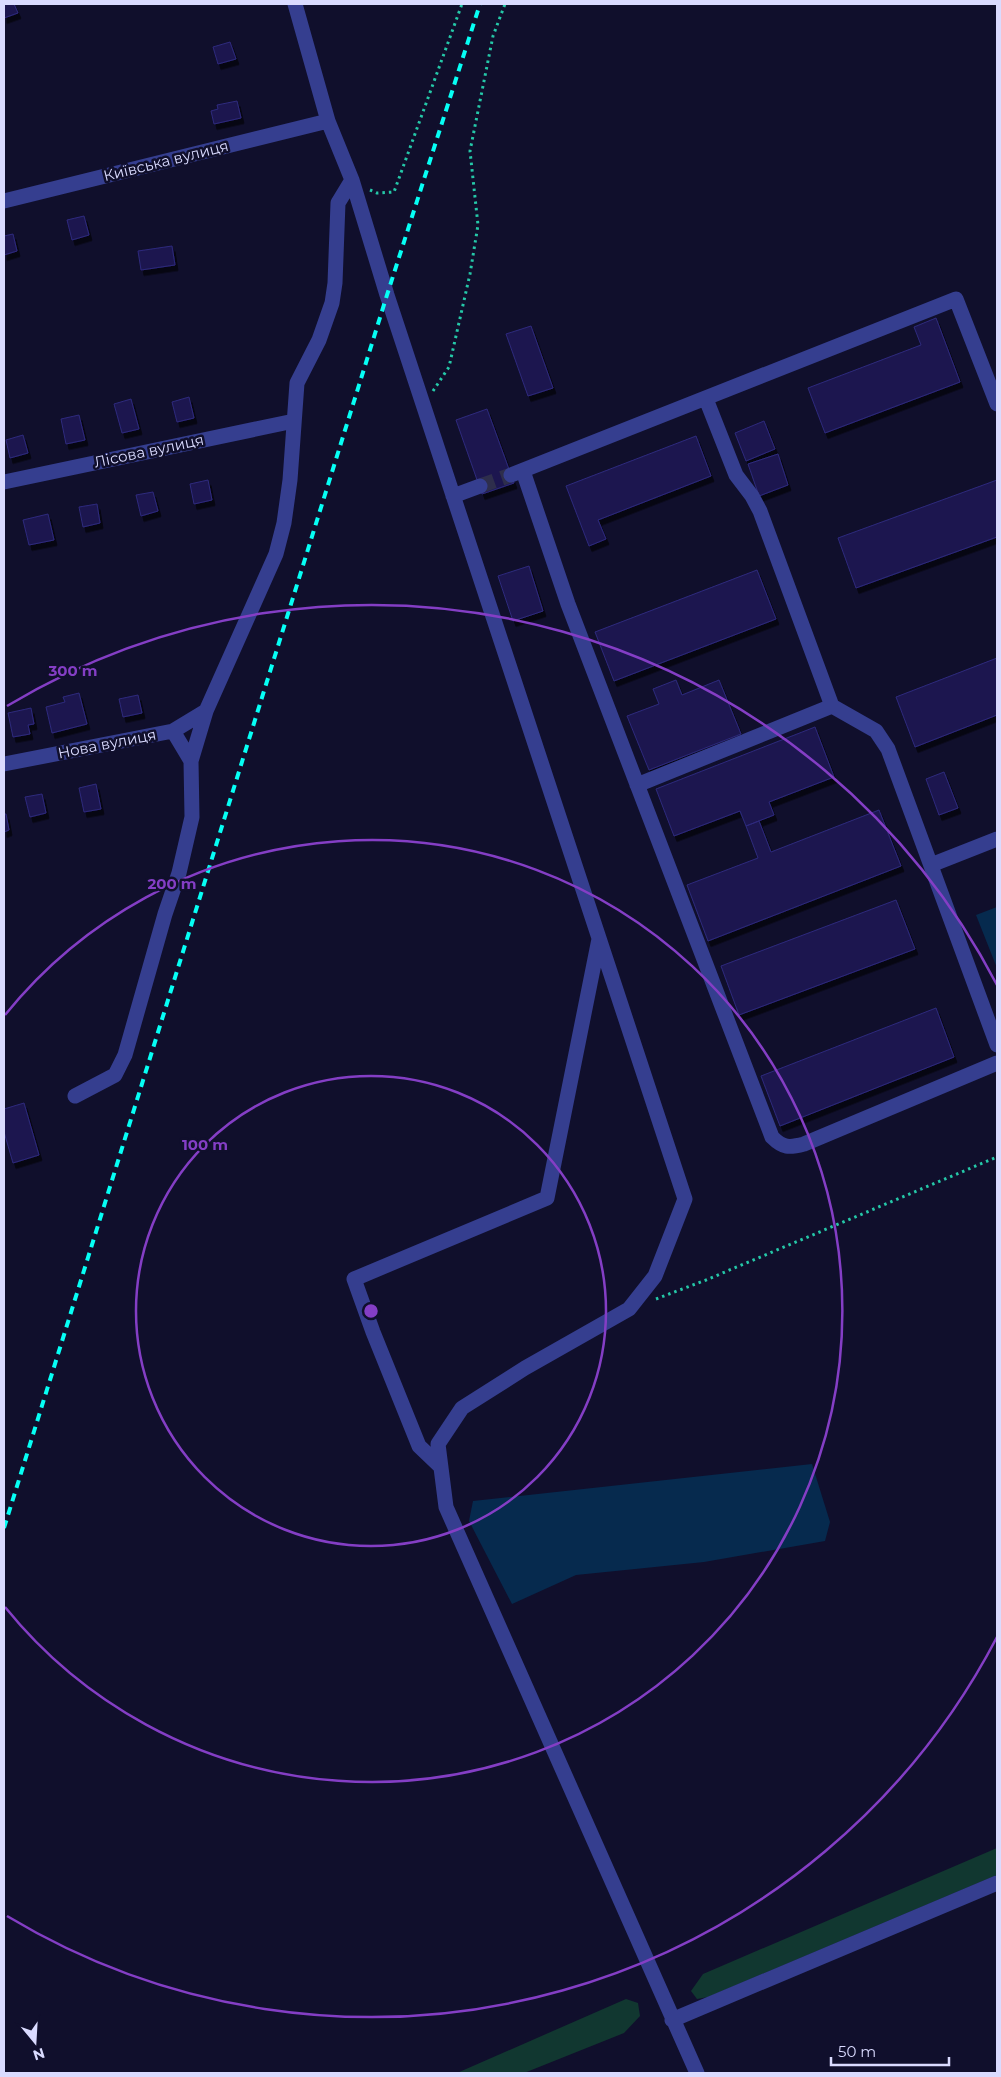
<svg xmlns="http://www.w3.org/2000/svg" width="1001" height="2077" font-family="Montserrat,sans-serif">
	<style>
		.green { fill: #113730 }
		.water { fill: #062a4e }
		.building { fill: #1c194f; stroke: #2e297d; filter: url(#shadow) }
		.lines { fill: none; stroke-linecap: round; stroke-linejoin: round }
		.minor-tunnel { stroke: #2e2e4c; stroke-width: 15; stroke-dasharray: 15 8; stroke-linecap: butt }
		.path { stroke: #25c8a8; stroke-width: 3; stroke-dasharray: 2.5 4; stroke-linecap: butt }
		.minor { stroke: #353e8f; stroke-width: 15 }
		.rail { stroke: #06fff5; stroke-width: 4; stroke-dasharray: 8 6; stroke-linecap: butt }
		.ring { fill: none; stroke: #843ec5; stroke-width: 2.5 }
		.labels { text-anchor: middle; stroke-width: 5; stroke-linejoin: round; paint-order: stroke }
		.street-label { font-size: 15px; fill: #dadbff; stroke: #100f2c }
		.centre { fill: #843ec5; stroke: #100f2c; stroke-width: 2.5 }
		.ring-label { font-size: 15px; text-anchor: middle; font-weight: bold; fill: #843ec5; stroke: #100f2c; stroke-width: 5; stroke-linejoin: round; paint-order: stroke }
	</style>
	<defs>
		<filter id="shadow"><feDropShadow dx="3" dy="5.5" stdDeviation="0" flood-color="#0009"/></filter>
	</defs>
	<rect width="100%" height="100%" fill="#100f2c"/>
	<!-- green -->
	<path class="green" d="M 997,1848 L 997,1875 L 708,1997 L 697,1999 L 691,1991 L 703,1974 Z
		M 626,1999 L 638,2003 L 640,2016 L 624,2033 L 524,2073 L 457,2073 Z"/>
	<!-- water -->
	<path class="water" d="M 997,907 L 997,968 L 976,915 Z
		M 812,1464 L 830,1522 L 825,1541 L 704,1562 L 576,1575 L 512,1604 L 469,1521 L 473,1501 Z"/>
	<!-- building -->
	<path class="building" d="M 4,4 L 14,4 L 18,13 L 4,18 Z
		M 230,42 L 236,59 L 218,64 L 213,47 Z
		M 237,101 L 241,118 L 214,124 L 211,111 L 218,109 L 217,105 Z
		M 84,216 L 89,235 L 72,240 L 67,220 Z
		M 13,234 L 17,251 L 4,255 L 4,236 Z
		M 172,246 L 175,265 L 141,270 L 138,251 Z
		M 936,318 L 960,382 L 825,433 L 808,388 L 921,345 L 914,327 Z
		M 531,326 L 553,388 L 528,396 L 506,334 Z
		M 189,397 L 194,418 L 177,422 L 172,402 Z
		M 131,399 L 139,429 L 122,433 L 114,404 Z
		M 487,409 L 514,483 L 482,494 L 456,420 Z
		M 79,415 L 85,440 L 66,444 L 61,419 Z
		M 764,421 L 775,449 L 746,461 L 735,433 Z
		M 23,435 L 28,453 L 10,458 L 6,440 Z
		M 696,436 L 711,476 L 598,520 L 606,539 L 589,546 L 566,486 Z
		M 778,454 L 788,485 L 759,496 L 748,464 Z
		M 208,480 L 212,500 L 194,504 L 190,484 Z
		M 997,480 L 997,537 L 856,588 L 838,538 Z
		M 153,492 L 158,511 L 141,516 L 136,495 Z
		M 97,504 L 100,523 L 83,527 L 79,507 Z
		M 48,514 L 54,540 L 29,545 L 23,520 Z
		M 529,566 L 543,611 L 513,621 L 498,576 Z
		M 757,570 L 776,619 L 614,681 L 595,632 Z
		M 997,658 L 997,715 L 915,747 L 896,697 Z
		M 676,680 L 682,695 L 719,680 L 741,734 L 649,770 L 627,716 L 659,704 L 653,689 Z
		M 79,693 L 87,724 L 52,733 L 46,707 L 65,702 L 63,697 Z
		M 138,695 L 142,713 L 123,717 L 119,699 Z
		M 31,708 L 34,724 L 28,725 L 30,734 L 13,737 L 8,713 Z
		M 815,727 L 834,777 L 769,802 L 774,815 L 746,826 L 740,811 L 674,836 L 656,789 Z
		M 944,772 L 958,808 L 939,815 L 926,779 Z
		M 96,784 L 101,809 L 84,812 L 79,788 Z
		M 42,794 L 46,813 L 30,817 L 25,797 Z
		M 879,810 L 901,866 L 708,941 L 687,885 L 758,858 L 746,826 L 759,821 L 771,852 Z
		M 4,814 L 6,814 L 9,830 L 4,832 Z
		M 896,900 L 915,949 L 739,1015 L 721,966 Z
		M 936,1008 L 954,1057 L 780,1126 L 761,1076 Z
		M 24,1103 L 39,1155 L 13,1163 L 4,1132 L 4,1109 Z"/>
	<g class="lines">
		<!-- minor-tunnel -->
		<path class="minor-tunnel" d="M 480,486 L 511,475"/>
		<!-- path -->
		<path class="path" d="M 370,190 L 377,193 L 394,192 L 462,4
			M 433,391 L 449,367 L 470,274 L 478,225 L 470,151 L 493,36 L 505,4
			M 656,1299 L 706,1280 L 997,1157"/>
		<!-- minor -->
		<path class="minor" d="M 295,4 L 328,121 L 352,180 L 387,295 L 685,1199 L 655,1276 L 629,1309 L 525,1368 L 462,1408 L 438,1444 L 446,1507 L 697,2073
			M 4,201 L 328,121
			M 706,399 L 736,475 L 752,496 L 760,511 L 832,706
			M 523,471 L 568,604 L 772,1137 C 783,1148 789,1148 804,1144 L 997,1063
			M 511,475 L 956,299 L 997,404
			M 4,482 L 294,421
			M 453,496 L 480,486
			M 173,731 L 191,761
			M 4,764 L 173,731 L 206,711
			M 637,785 L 832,706 L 876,731 L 888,749 L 997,1045
			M 931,865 L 997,839
			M 75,1096 L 115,1075 L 125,1055 L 165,914 L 179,873 L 192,817 L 191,761 L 206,711 L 276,554 L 284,523 L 290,480 L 297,383 L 319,340 L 332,303 L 335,283 L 338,203 L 352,180
			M 441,1467 L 419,1446 L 373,1332 L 354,1279 L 547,1198 L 599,939
			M 672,2020 L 997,1883"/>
		<!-- rail -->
		<path class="rail" d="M 4,1528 L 387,295 L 480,4"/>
	</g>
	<!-- distance rings -->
	<g class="ring">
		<circle cx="371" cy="1311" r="235"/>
		<path d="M5 1015A471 471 0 1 1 5 1607"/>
		<path d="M997 1637A706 706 0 0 1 7 1916M7 706A706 706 0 0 1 997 985"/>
	</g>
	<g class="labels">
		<!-- street labels -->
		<g class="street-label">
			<text transform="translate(166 161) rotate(-14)" y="5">Київська вулиця</text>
			<text transform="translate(149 451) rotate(-12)" y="5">Лісова вулиця</text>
			<text transform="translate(107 744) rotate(-11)" y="5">Нова вулиця</text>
		</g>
	</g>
	<circle cx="371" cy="1311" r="8" class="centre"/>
	<g class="ring-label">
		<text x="73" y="676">300 m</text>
		<text x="172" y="889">200 m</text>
		<text x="205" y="1150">100 m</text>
	</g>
	<!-- border -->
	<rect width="1001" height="2077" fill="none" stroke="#dadbff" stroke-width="10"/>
	<!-- north arrow -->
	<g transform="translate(35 2042) rotate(162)" stroke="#100f2c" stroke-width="4" paint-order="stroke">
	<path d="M0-4L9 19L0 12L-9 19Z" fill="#dadbff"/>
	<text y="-8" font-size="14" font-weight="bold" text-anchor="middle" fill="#dadbff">N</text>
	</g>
	<!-- scale -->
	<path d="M831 2057v8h118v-8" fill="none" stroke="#dadbff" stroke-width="2.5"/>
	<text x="838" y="2057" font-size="15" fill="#dadbff" stroke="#100f2c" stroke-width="4" paint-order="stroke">50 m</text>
</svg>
